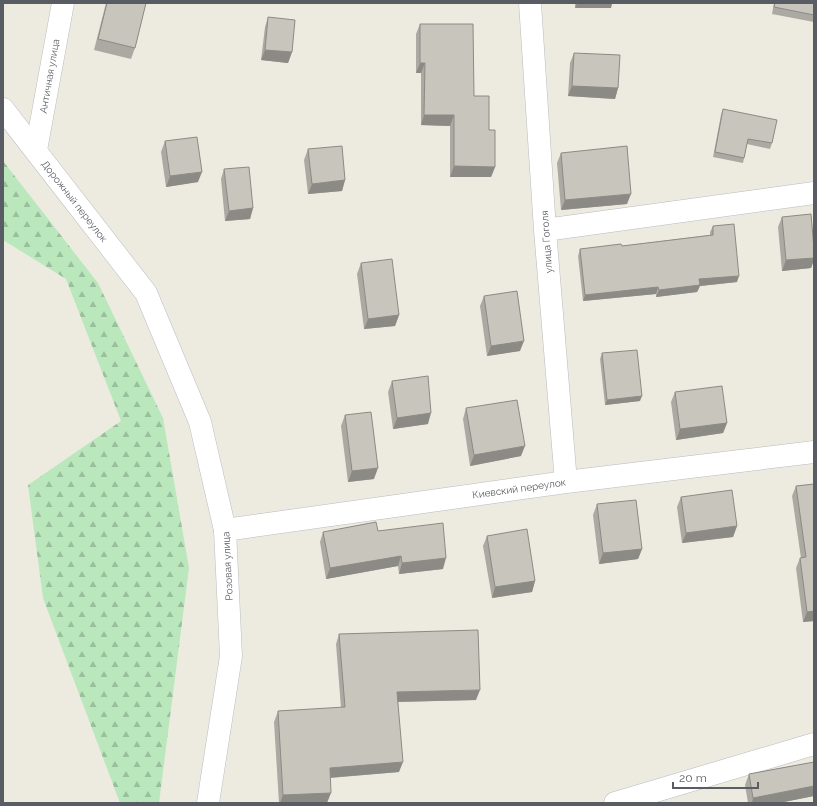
<svg xmlns="http://www.w3.org/2000/svg" width="817" height="806" font-family="Raleway,sans-serif">
	<style>
		.forest { fill: url(#forest-firs) }
		.lines { fill: none; stroke-linecap: round; stroke-linejoin: round }
		.minor-casing { stroke: #b8bac0; stroke-width: 23 }
		.secondary-casing { stroke: #b9bcc3; stroke-width: 23 }
		.minor { stroke: #fff; stroke-width: 22 }
		.secondary { stroke: #fff; stroke-width: 22 }
		.wall { fill: #aca9a3 }
		.shaded-wall { fill: #8c8a84 }
		.building { fill: #c8c5bd; stroke: #8c8a84 }
		.labels { text-anchor: middle; stroke-width: 3; stroke-linejoin: round; paint-order: stroke }
		.street-label { font-size: 10px; fill: #595c62; stroke: #fff }
	</style>
	<defs>
		<pattern id="forest-firs" width="22" height="20" patternUnits="userSpaceOnUse"><rect width="22" height="20" fill="#bae8bc"/><path d="M5 1l3.5 6h-7zM16 11l3.5 6h-7z" fill="#9abf9c"/></pattern>
	</defs>
	<rect width="100%" height="100%" fill="#edebe0"/>
	<!-- forest -->
	<path class="forest" d="M 3,161 L 98,283 L 163,418 L 189,568 L 159,803 L 120,803 L 43,598 L 28,485 L 121,421 L 66,279 L 3,240 Z"/>
	<g class="lines">
		<defs>
			<path id="minor" d="M 530,3 L 545,230 L 566,482
				M 36,150 L 63,3
				M 545,230 L 814,193
				M 225,530 L 566,482 L 814,452
				M 615,803 L 814,744"/>
			<path id="secondary" d="M 3,109 L 146,293 L 200,422 L 225,530 L 231,656 L 208,803"/>
		</defs>
		<!-- minor casing -->
		<use href="#minor" class="minor-casing"/>
		<!-- secondary casing -->
		<use href="#secondary" class="secondary-casing"/>
		<!-- minor -->
		<use href="#minor" class="minor"/>
		<!-- secondary -->
		<use href="#secondary" class="secondary"/>
	</g>
	<!-- wall -->
	<path class="wall" d="M 106,3 L 146,3 L 135,48 L 131,59 L 94,50 Z
		M 575,3 L 612,3 L 611,8 L 575,8 Z
		M 774,3 L 814,3 L 814,22 L 772,14 Z
		M 268,17 L 292,52 L 288,63 L 261,60 L 265,27 Z
		M 420,24 L 474,96 L 495,167 L 491,177 L 450,177 L 450,126 L 421,125 L 421,73 L 416,73 L 416,34 Z
		M 574,53 L 618,88 L 615,99 L 568,96 L 570,63 Z
		M 723,109 L 772,143 L 770,149 L 747,144 L 744,158 L 743,163 L 713,157 L 721,115 Z
		M 165,141 L 198,182 L 166,187 L 161,152 Z
		M 308,149 L 345,180 L 342,191 L 308,194 L 304,160 Z
		M 561,153 L 627,204 L 561,210 L 557,163 Z
		M 224,169 L 253,208 L 250,219 L 225,221 L 221,179 Z
		M 782,217 L 814,249 L 814,260 L 811,268 L 782,271 L 778,227 Z
		M 713,226 L 737,282 L 700,286 L 697,292 L 656,297 L 656,294 L 583,301 L 578,256 L 580,249 L 622,246 L 710,235 L 710,232 Z
		M 361,263 L 399,315 L 395,326 L 364,329 L 357,274 Z
		M 484,296 L 520,351 L 487,356 L 480,306 Z
		M 602,353 L 640,401 L 605,405 L 600,359 Z
		M 392,381 L 428,424 L 393,429 L 388,392 Z
		M 675,392 L 727,423 L 723,433 L 676,440 L 671,402 Z
		M 466,408 L 521,456 L 470,466 L 463,419 Z
		M 345,415 L 374,479 L 348,482 L 341,426 Z
		M 814,484 L 814,621 L 803,622 L 796,568 L 800,558 L 801,558 L 792,496 L 796,486 Z
		M 681,497 L 737,526 L 733,537 L 682,543 L 677,507 Z
		M 597,504 L 642,549 L 638,559 L 599,564 L 593,515 Z
		M 378,531 L 443,569 L 399,574 L 398,566 L 326,579 L 320,542 L 323,532 Z
		M 487,536 L 535,581 L 532,592 L 492,598 L 483,546 Z
		M 339,634 L 476,700 L 398,702 L 399,772 L 330,778 L 327,803 L 279,803 L 274,722 L 278,711 L 341,708 L 336,644 Z
		M 814,762 L 814,796 L 779,803 L 748,803 L 745,785 L 749,774 Z"/>
	<!-- shaded-wall -->
	<path class="shaded-wall" d="M 577,3 L 612,3 L 611,8 L 575,8 Z
		M 265,50 L 292,52 L 288,63 L 261,60 Z
		M 420,63 L 425,63 L 421,73 L 416,73 Z
		M 572,86 L 618,88 L 615,99 L 568,96 Z
		M 424,115 L 454,115 L 450,126 L 421,125 Z
		M 454,166 L 495,167 L 491,177 L 450,177 Z
		M 202,172 L 198,182 L 166,187 L 170,176 Z
		M 345,180 L 342,191 L 308,194 L 312,184 Z
		M 631,194 L 627,204 L 561,210 L 565,200 Z
		M 253,208 L 250,219 L 225,221 L 229,211 Z
		M 814,258 L 814,260 L 811,268 L 782,271 L 786,260 Z
		M 739,276 L 737,282 L 700,286 L 697,292 L 656,297 L 659,290 L 699,279 Z
		M 658,287 L 656,294 L 583,301 L 585,295 Z
		M 399,315 L 395,326 L 364,329 L 368,319 Z
		M 524,341 L 520,351 L 487,356 L 491,346 Z
		M 642,396 L 640,401 L 605,405 L 607,400 Z
		M 431,413 L 428,424 L 393,429 L 397,418 Z
		M 727,423 L 723,433 L 676,440 L 680,429 Z
		M 525,446 L 521,456 L 470,466 L 474,455 Z
		M 378,468 L 374,479 L 348,482 L 352,471 Z
		M 737,526 L 733,537 L 682,543 L 686,533 Z
		M 642,549 L 638,559 L 599,564 L 603,553 Z
		M 401,556 L 398,566 L 326,579 L 330,568 Z
		M 446,558 L 443,569 L 399,574 L 402,563 Z
		M 535,581 L 532,592 L 492,598 L 495,587 Z
		M 814,611 L 814,621 L 803,622 L 807,612 Z
		M 480,690 L 476,700 L 393,702 L 397,692 Z
		M 403,762 L 399,772 L 326,778 L 330,768 Z
		M 814,786 L 814,796 L 779,803 L 752,803 L 753,798 Z
		M 331,793 L 327,803 L 280,803 L 283,795 Z"/>
	<!-- building -->
	<path class="building" d="M 107,3 L 146,3 L 135,48 L 98,39 Z
		M 775,3 L 814,3 L 814,15 L 774,7 Z
		M 268,17 L 295,20 L 292,52 L 265,50 Z
		M 420,24 L 473,24 L 474,96 L 489,96 L 489,130 L 495,130 L 495,167 L 454,166 L 454,115 L 424,115 L 425,63 L 420,63 Z
		M 574,53 L 620,55 L 618,88 L 572,86 Z
		M 723,109 L 777,120 L 772,143 L 748,139 L 744,158 L 715,152 Z
		M 197,137 L 202,172 L 170,176 L 165,141 Z
		M 342,146 L 345,180 L 312,184 L 308,149 Z
		M 627,146 L 631,194 L 565,200 L 561,153 Z
		M 249,167 L 253,208 L 229,211 L 224,169 Z
		M 811,214 L 814,249 L 814,258 L 786,260 L 782,217 Z
		M 734,224 L 739,276 L 699,279 L 700,285 L 659,290 L 658,287 L 585,295 L 580,249 L 621,244 L 622,246 L 713,235 L 713,226 Z
		M 392,259 L 399,315 L 368,319 L 361,263 Z
		M 517,291 L 524,341 L 491,346 L 484,296 Z
		M 637,350 L 642,396 L 607,400 L 602,353 Z
		M 428,376 L 431,413 L 397,418 L 392,381 Z
		M 722,386 L 727,423 L 680,429 L 675,392 Z
		M 517,400 L 525,446 L 474,455 L 466,408 Z
		M 371,412 L 378,468 L 352,471 L 345,415 Z
		M 814,484 L 814,611 L 807,612 L 800,558 L 806,557 L 796,486 Z
		M 732,490 L 737,526 L 686,533 L 681,497 Z
		M 636,500 L 642,549 L 603,553 L 597,504 Z
		M 376,522 L 378,531 L 443,523 L 446,558 L 402,563 L 401,556 L 330,568 L 323,532 Z
		M 527,529 L 535,581 L 495,587 L 487,536 Z
		M 478,630 L 480,690 L 397,692 L 403,762 L 330,768 L 331,793 L 283,795 L 278,711 L 345,707 L 339,634 Z
		M 814,762 L 814,786 L 753,798 L 749,774 Z"/>
	<g class="labels">
		<!-- street labels -->
		<g class="street-label">
			<text transform="translate(49 76) rotate(-80)" y="4">Античная улица</text>
			<text transform="translate(75 201) rotate(52)" y="4">Дорожный переулок</text>
			<text transform="translate(546 242) rotate(-94)" y="4">улица Гоголя</text>
			<text transform="translate(519 488) rotate(-8)" y="4">Киевский переулок</text>
			<text transform="translate(227 566) rotate(-93)" y="4">Розовая улица</text>
		</g>
	</g>
	<!-- border -->
	<rect width="817" height="806" fill="none" stroke="#595c62" stroke-width="8"/>
	<!-- scale -->
	<path d="M673 782v6h85v-6" fill="none" stroke="#595c62" stroke-width="2"/>
	<text x="679" y="782" font-size="12" fill="#595c62" stroke="#ffffff" stroke-width="3" paint-order="stroke">20 m</text>
</svg>
